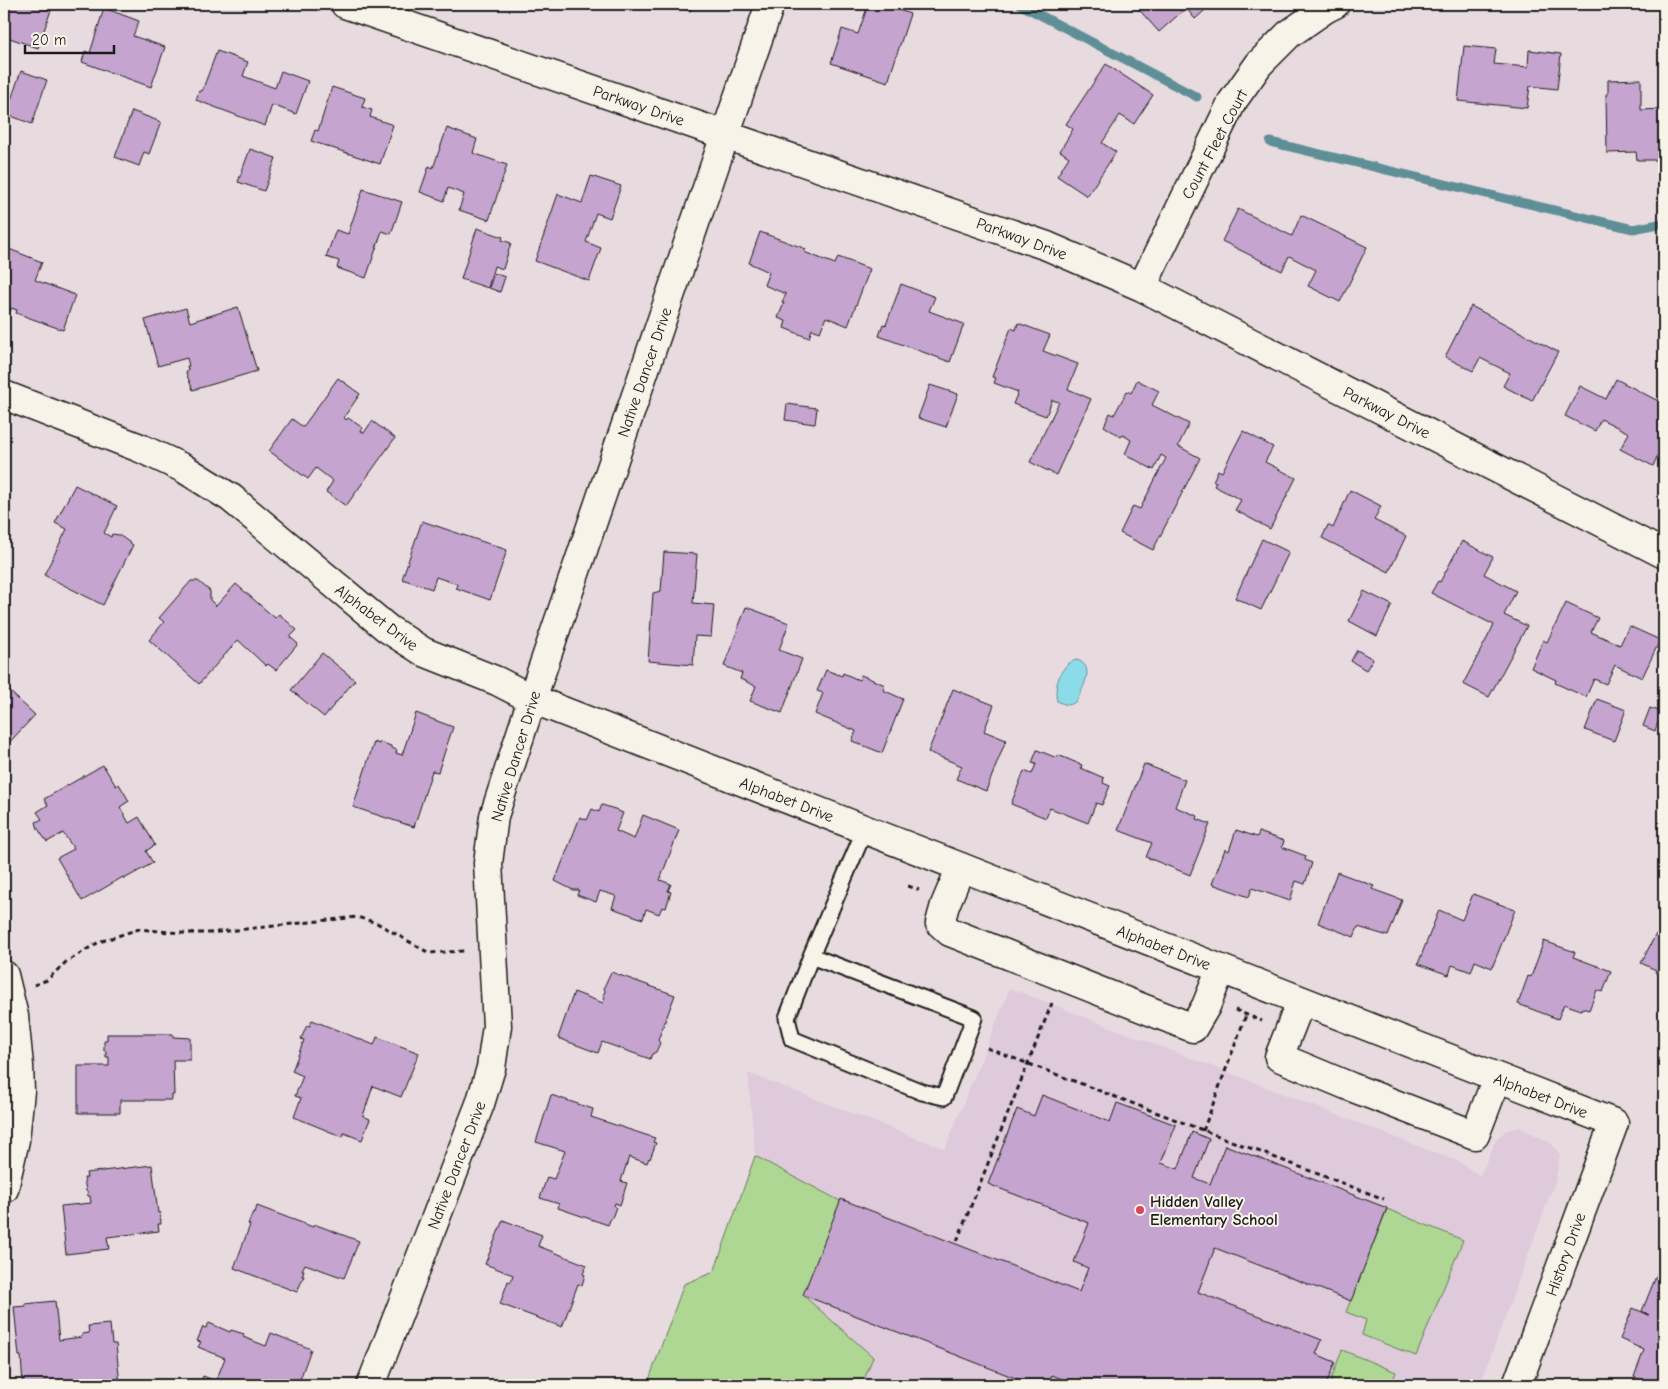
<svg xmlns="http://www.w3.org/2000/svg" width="1668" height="1389" font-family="'Comic Neue',sans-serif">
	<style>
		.built { fill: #decadb }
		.green { fill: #afd794; stroke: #667a58 }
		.water { fill: #8cdbe8; stroke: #5f8f96 }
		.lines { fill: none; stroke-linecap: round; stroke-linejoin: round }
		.stream { stroke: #5f8f96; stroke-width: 9 }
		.building { fill: #c5a4cf; stroke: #1c1c1c }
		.lane-casing { stroke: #1c1c1c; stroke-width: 19 }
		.street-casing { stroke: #1c1c1c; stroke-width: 31 }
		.path { stroke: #1c1c1c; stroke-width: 3; stroke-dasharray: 5 4; stroke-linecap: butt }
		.lane { stroke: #f7f3e8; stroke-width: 15 }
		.street { stroke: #f7f3e8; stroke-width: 28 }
		.poi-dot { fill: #d1495b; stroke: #f7f3e8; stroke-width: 2 }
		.labels { text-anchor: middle; stroke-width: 4; stroke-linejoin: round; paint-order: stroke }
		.street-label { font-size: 16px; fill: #1c1c1c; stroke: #f7f3e8 }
		.poi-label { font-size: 16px; font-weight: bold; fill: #1c1c1c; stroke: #f7f3e8; text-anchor: start }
	</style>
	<rect width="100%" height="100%" fill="#e8dbe0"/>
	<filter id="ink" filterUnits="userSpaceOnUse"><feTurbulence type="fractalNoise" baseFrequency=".02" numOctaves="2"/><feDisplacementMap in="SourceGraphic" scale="10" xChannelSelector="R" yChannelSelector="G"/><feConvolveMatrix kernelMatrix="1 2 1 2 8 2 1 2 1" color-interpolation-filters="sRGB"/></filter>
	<g filter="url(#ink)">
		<!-- built -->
		<path class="built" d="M 1010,988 L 1459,1162 L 1480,1176 L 1497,1138 L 1507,1130 L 1520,1127 L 1551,1143 L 1560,1155 L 1556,1179 L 1480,1385 L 647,1385 L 684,1284 L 714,1272 L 755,1156 L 748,1073 L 945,1149 Z"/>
		<!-- green -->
		<path class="green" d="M 755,1156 L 842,1202 L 804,1296 L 873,1357 L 862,1385 L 647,1385 L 684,1284 L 714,1272 Z
			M 1387,1209 L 1463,1240 L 1416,1356 L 1362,1335 L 1366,1320 L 1346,1312 Z
			M 1342,1350 L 1396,1372 L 1391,1385 L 1329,1385 Z"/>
		<!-- water -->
		<path class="water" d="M 1077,660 C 1096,667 1083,687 1077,700 C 1071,707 1065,705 1057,701 C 1053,688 1061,662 1077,660 Z"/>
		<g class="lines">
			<!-- stream -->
			<path class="stream" d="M 1019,4 L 1197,97
				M 1270,142 L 1633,229 L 1664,223"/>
		</g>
		<!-- building -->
		<path class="building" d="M 4,4 L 33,4 L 51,10 L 38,48 L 4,36 Z
			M 669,4 L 693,4 L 690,11 Z
			M 865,4 L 889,4 L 888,6 L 910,14 L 888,82 L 831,63 L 842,29 L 858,34 L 868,5 Z
			M 1134,4 L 1212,4 L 1195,19 L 1186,8 L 1159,32 Z
			M 104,8 L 139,21 L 133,36 L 165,47 L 151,87 L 82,62 L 85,51 L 90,53 Z
			M 1464,46 L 1496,49 L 1494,64 L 1528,67 L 1529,50 L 1561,54 L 1557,89 L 1530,86 L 1527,108 L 1458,101 Z
			M 217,51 L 248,62 L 243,76 L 275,88 L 281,71 L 308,81 L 296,114 L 272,105 L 265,126 L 196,100 L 199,91 L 202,91 Z
			M 1106,64 L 1153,95 L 1134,124 L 1120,115 L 1102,143 L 1116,152 L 1087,196 L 1057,176 L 1069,157 L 1060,151 L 1073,129 L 1066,124 Z
			M 21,71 L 47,80 L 32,124 L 6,114 Z
			M 1641,79 L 1641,110 L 1664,109 L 1664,152 L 1657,152 L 1657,160 L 1637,160 L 1636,152 L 1607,153 L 1606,94 L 1608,94 L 1608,80 Z
			M 332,87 L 365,98 L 362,107 L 372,110 L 370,117 L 393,125 L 380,164 L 311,141 L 315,130 L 318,131 Z
			M 132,111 L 161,122 L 149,154 L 144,152 L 139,166 L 115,157 Z
			M 447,128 L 477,139 L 473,153 L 507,165 L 489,220 L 459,210 L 464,194 L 448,188 L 444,201 L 420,192 L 429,166 L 433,168 Z
			M 250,149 L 276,158 L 264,191 L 238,182 Z
			M 591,176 L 621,186 L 610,218 L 596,213 L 586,242 L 601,248 L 589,281 L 535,261 L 558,194 L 582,203 Z
			M 363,189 L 402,202 L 391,234 L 382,231 L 366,278 L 337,268 L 339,261 L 326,257 L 336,230 L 348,234 Z
			M 1238,209 L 1292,236 L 1301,215 L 1367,247 L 1340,302 L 1308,286 L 1316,270 L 1289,256 L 1282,271 L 1222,241 Z
			M 477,228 L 503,237 L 502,240 L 511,243 L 503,269 L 494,266 L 488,288 L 461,279 Z
			M 760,232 L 806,249 L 804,252 L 835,264 L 838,257 L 870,269 L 848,326 L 826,317 L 820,332 L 812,329 L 809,338 L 784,328 L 786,321 L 778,318 L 784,303 L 782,302 L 786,294 L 764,285 L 769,272 L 749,263 Z
			M 4,247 L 42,262 L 35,280 L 75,295 L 63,330 L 16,313 L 17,310 L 11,308 L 8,318 L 4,316 Z
			M 494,273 L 505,277 L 500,292 L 489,288 Z
			M 901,284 L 935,297 L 929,311 L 964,324 L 950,362 L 879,336 L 883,324 L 886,325 Z
			M 1471,306 L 1558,352 L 1532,401 L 1503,386 L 1510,373 L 1480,358 L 1473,371 L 1445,357 Z
			M 238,307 L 257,371 L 193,390 L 186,373 L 188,370 L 187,366 L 189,366 L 187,358 L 158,366 L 145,320 L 186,308 L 190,322 Z
			M 1018,323 L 1050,335 L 1043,351 L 1078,364 L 1068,389 L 1091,399 L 1056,475 L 1030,462 L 1059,402 L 1052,400 L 1046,416 L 1013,404 L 1018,392 L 994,383 L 996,378 L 992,377 L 1011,328 L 1016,330 Z
			M 338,378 L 360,394 L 344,417 L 346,420 L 348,418 L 363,428 L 361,431 L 364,433 L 372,421 L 395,438 L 346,506 L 326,492 L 333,481 L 316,468 L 308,479 L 269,451 L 292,419 L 303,427 Z
			M 1616,379 L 1664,404 L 1664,441 L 1653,466 L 1620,449 L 1629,433 L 1601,419 L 1595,431 L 1565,416 L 1580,386 L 1606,399 Z
			M 1137,380 L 1159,391 L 1152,405 L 1189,424 L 1178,446 L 1200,458 L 1153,550 L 1120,533 L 1133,506 L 1140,509 L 1166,458 L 1161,455 L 1154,470 L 1125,454 L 1131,440 L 1123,435 L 1121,437 L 1104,426 L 1110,413 L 1114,415 L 1127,391 L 1131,393 Z
			M 930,385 L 958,394 L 946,427 L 918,418 Z
			M 787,404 L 817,408 L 815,424 L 785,420 Z
			M 1243,431 L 1273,447 L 1265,462 L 1296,478 L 1270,529 L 1235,510 L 1241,500 L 1214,486 L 1216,482 L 1213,481 L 1218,470 L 1222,472 Z
			M 75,485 L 117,506 L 104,533 L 111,537 L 112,534 L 119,535 L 133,545 L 103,605 L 44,575 L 67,529 L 55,523 Z
			M 1350,490 L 1381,506 L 1374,520 L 1406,536 L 1389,572 L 1322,538 L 1328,525 L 1333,528 Z
			M 422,521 L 507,550 L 490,600 L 456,588 L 457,584 L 436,577 L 432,589 L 402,579 Z
			M 1262,539 L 1289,552 L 1261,610 L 1235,598 Z
			M 1462,541 L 1493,557 L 1484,574 L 1516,591 L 1504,615 L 1527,626 L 1489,697 L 1463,684 L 1494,625 L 1431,593 L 1438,581 L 1440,582 Z
			M 664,552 L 697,554 L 693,603 L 714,605 L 711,637 L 695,636 L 693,665 L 648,661 L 653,593 L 661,591 Z
			M 191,581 L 198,581 L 210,591 L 210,600 L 216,606 L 236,584 L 275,618 L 279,614 L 297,630 L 290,637 L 298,644 L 276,670 L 268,664 L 266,666 L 238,640 L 199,684 L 149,640 L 164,622 L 159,618 Z
			M 1364,591 L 1392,605 L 1377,636 L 1349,621 Z
			M 1566,603 L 1598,618 L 1591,632 L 1620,645 L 1629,626 L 1660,640 L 1642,678 L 1615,665 L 1606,684 L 1594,679 L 1586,697 L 1555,683 L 1556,680 L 1531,668 L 1543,640 L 1547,642 Z
			M 746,607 L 789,623 L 779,650 L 802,659 L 782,713 L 750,701 L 756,686 L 740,679 L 742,673 L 724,666 Z
			M 1357,650 L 1373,659 L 1366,670 L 1351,661 Z
			M 322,653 L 355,680 L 324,717 L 291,690 Z
			M 826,670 L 842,676 L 843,673 L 859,680 L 861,675 L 885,685 L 883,690 L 903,699 L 882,753 L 852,741 L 856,731 L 815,714 L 823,693 L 817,691 Z
			M 4,686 L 35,715 L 4,748 Z
			M 953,689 L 994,705 L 984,731 L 1006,740 L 986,791 L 956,779 L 962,766 L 928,752 Z
			M 1664,698 L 1664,714 L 1661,713 L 1655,731 L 1643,726 L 1650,708 L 1659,711 Z
			M 1597,699 L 1626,710 L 1614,741 L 1585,730 Z
			M 416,713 L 453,727 L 438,772 L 432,771 L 414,827 L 353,807 L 374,742 L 379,744 L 380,742 L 391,746 L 391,748 L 397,750 L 396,753 L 402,755 Z
			M 1037,750 L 1057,758 L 1058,755 L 1082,765 L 1081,768 L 1104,778 L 1103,783 L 1110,786 L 1102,805 L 1096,803 L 1088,823 L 1050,808 L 1046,818 L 1011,804 L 1024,771 L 1032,774 L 1036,764 L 1032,763 Z
			M 1144,764 L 1185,780 L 1175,807 L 1198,816 L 1197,819 L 1210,824 L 1190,875 L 1146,857 L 1152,843 L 1118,830 Z
			M 103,765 L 116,786 L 119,784 L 129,801 L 120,807 L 129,823 L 139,817 L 155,845 L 146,851 L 153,863 L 124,879 L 123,877 L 82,901 L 57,858 L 74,849 L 63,833 L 47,842 L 38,829 L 36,822 L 42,819 L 37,812 L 48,805 L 44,799 Z
			M 602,805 L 618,810 L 618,811 L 623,813 L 616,831 L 634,839 L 643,815 L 679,830 L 660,880 L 671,884 L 668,891 L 671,892 L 666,908 L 662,907 L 659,914 L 646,909 L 643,919 L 612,908 L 616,896 L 600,891 L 596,902 L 577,895 L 579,890 L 573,890 L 555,881 L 580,817 L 587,820 L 592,809 L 599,812 Z
			M 1236,830 L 1257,837 L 1259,832 L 1284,841 L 1282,847 L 1306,856 L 1305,860 L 1312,863 L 1305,884 L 1296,881 L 1290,901 L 1252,888 L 1249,897 L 1212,884 L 1225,849 L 1229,851 Z
			M 1337,872 L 1374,886 L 1372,889 L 1402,900 L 1388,936 L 1358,927 L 1354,937 L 1318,923 Z
			M 1473,894 L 1515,910 L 1492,968 L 1475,961 L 1471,972 L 1452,965 L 1449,975 L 1418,964 L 1439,910 L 1462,920 Z
			M 1656,934 L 1664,938 L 1664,977 L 1655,972 L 1656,970 L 1641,963 Z
			M 1544,941 L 1575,952 L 1573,957 L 1611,971 L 1603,992 L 1597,990 L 1589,1010 L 1582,1008 L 1581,1010 L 1564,1004 L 1558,1019 L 1518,1004 L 1528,976 L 1531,977 Z
			M 611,972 L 675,995 L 658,1040 L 660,1043 L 656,1052 L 652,1054 L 650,1059 L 602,1042 L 598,1053 L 558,1038 L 574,992 L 603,1003 L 605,997 L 603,996 L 605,991 L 604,987 Z
			M 312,1020 L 374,1045 L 377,1037 L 419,1053 L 401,1097 L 373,1086 L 363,1116 L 370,1119 L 362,1140 L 344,1133 L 343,1137 L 294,1117 L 301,1098 L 295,1096 L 303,1076 L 292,1071 L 304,1040 L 301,1039 L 307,1025 L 310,1026 Z
			M 107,1034 L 173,1034 L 173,1037 L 190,1038 L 190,1060 L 173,1060 L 174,1095 L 172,1095 L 172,1100 L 120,1100 L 120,1113 L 78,1113 L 78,1066 L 109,1066 L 109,1057 L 106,1057 L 106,1051 L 104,1051 L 104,1040 L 107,1040 Z
			M 551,1095 L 593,1109 L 591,1117 L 655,1138 L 653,1142 L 656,1143 L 650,1159 L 649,1158 L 647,1163 L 629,1157 L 621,1181 L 627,1183 L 620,1205 L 615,1203 L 614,1206 L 616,1207 L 612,1218 L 611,1218 L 608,1225 L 558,1208 L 559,1204 L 540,1198 L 547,1177 L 554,1179 L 565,1151 L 536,1142 Z
			M 1042,1095 L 1110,1122 L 1117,1103 L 1176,1125 L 1161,1163 L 1178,1169 L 1192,1132 L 1209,1139 L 1194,1178 L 1210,1184 L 1225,1145 L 1387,1208 L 1351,1301 L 1215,1248 L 1198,1292 L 1322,1340 L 1316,1354 L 1335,1362 L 1326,1385 L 1071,1385 L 1072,1383 L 1052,1375 L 1048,1385 L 1033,1385 L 803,1295 L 841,1199 L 1079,1292 L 1088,1268 L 1074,1262 L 1089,1223 L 988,1184 L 1017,1109 L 1034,1116 Z
			M 152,1165 L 158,1213 L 160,1212 L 161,1224 L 158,1224 L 159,1231 L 107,1237 L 109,1249 L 66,1254 L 61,1206 L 91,1203 L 90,1196 L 88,1196 L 87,1191 L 86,1191 L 84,1178 L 87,1178 L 86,1173 Z
			M 257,1206 L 313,1227 L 314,1224 L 359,1241 L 344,1278 L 305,1264 L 302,1270 L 304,1270 L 302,1276 L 304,1276 L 297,1292 L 234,1268 L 250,1225 L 248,1224 L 253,1212 L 255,1213 Z
			M 503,1220 L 542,1235 L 538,1246 L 587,1265 L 583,1274 L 585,1275 L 582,1285 L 578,1284 L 562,1327 L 500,1304 L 508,1281 L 511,1282 L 513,1275 L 485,1264 Z
			M 1659,1269 L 1664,1271 L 1664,1385 L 1655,1385 L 1634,1377 L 1644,1350 L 1620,1339 L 1633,1308 L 1649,1315 L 1642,1311 Z
			M 55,1301 L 59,1340 L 82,1337 L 82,1334 L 89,1333 L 88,1326 L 110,1324 L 112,1344 L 116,1344 L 120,1385 L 23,1385 L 21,1356 L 19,1356 L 14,1307 L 26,1306 L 25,1304 Z
			M 209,1323 L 230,1332 L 231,1330 L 244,1334 L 243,1337 L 266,1346 L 271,1333 L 311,1349 L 298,1385 L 199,1385 L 203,1376 L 216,1381 L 225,1358 L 198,1347 L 201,1342 L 197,1341 L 203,1327 L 206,1328 Z"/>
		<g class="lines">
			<defs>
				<path id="lane" d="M 811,956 L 974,1018 L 944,1097 L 922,1092 L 792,1039 L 787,1018 L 811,956 L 865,829"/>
				<path id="street" d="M 345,4 L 1047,246 L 1142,287 L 1664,554
					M 1142,287 L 1232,102 L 1259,64 L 1289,34 L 1325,9 L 1335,4
					M 4,395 L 140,448 L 183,468 L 231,498 L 388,629 L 424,652 L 497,681 L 532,699 L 1614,1123 L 1517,1385
					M 961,867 L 945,905 L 940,923 L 950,932 L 1193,1028 L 1206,1006 L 1221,969
					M 4,975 L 14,1016 L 19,1066 L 20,1091 L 15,1140 L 4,1189
					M 1301,1001 L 1279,1057 L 1351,1087 L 1475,1135 L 1497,1078
					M 371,1385 L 480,1104 L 491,1068 L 497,1026 L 488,863 L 494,816 L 532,699 L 770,4"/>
			</defs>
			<!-- lane casing -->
			<use href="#lane" class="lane-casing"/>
			<!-- street casing -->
			<use href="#street" class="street-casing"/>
			<!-- path -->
			<path class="path" d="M 908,886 L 919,890
				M 34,985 L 47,980 L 66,962 L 99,942 L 139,929 L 180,933 L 209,933 L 357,917 L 377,923 L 429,953 L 465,951
				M 1235,1010 L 1262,1021
				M 987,1048 L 1384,1199
				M 1203,1131 L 1246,1015
				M 957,1241 L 1052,1003"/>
			<!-- lane -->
			<use href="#lane" class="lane"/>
			<!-- street -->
			<use href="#street" class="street"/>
		</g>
	</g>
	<!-- markers -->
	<circle class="poi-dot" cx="1140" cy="1210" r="5"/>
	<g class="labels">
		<!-- street labels -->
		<g class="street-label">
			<text transform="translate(639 105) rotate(19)" y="6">Parkway Drive</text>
			<text transform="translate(1214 144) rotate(-62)" y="6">Count Fleet Court</text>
			<text transform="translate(1022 238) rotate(20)" y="6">Parkway Drive</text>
			<text transform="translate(644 372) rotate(-71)" y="6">Native Dancer Drive</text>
			<text transform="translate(1387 412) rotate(27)" y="6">Parkway Drive</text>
			<text transform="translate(377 617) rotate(37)" y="6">Alphabet Drive</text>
			<text transform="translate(515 756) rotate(-73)" y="6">Native Dancer Drive</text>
			<text transform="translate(787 799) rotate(21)" y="6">Alphabet Drive</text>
			<text transform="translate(1164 947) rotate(21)" y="6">Alphabet Drive</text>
			<text transform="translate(1541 1095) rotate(21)" y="6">Alphabet Drive</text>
			<text transform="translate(456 1165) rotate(-69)" y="6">Native Dancer Drive</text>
			<text transform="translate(1565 1254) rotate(-70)" y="6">History Drive</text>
		</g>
		<!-- poi labels -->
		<g class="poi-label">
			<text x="1150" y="1207">Hidden Valley<tspan x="1150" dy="18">Elementary School</tspan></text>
		</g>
	</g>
	<!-- margin -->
	<rect width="1668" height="1389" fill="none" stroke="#f7f3e8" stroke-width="20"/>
	<rect x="10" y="10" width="1648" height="1369" fill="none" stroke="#1c1c1c" stroke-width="2" filter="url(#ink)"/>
	<!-- scale -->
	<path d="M25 45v8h89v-8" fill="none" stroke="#1c1c1c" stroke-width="2.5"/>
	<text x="32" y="45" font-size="15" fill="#1c1c1c" stroke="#f7f3e8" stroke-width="4" paint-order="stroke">20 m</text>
</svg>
